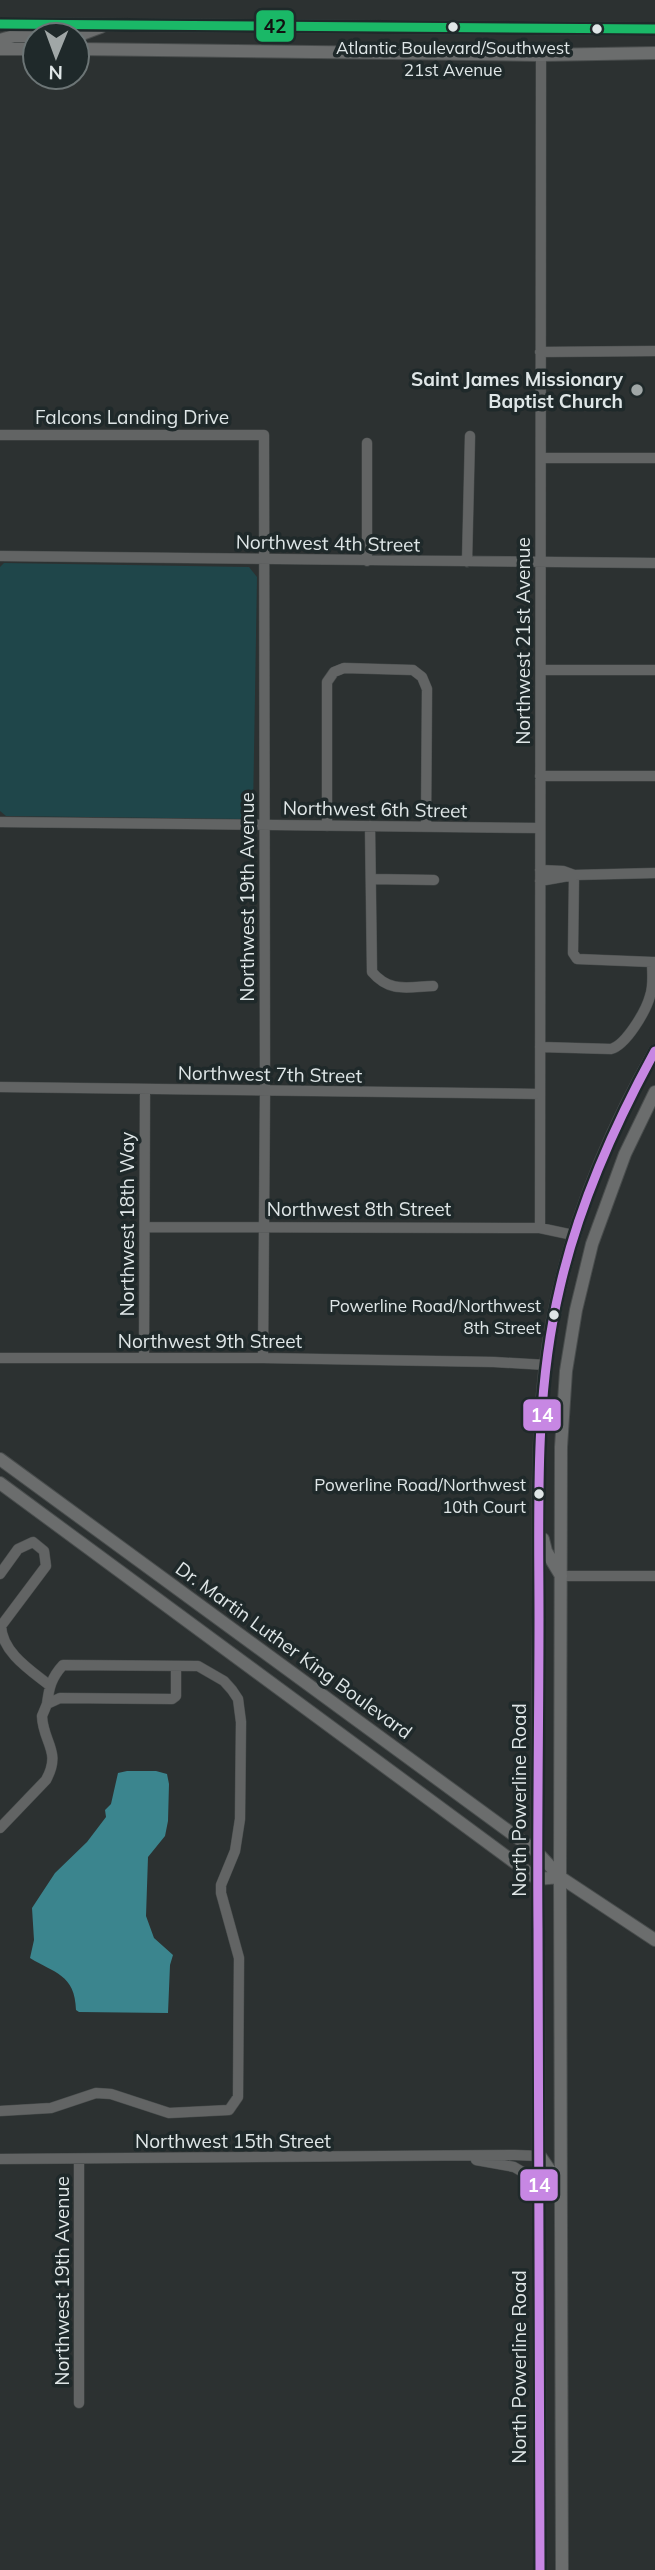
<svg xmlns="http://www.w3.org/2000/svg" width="655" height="2570" font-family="Mulish,sans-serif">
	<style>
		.green { fill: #1f464a }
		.water { fill: #3b858e }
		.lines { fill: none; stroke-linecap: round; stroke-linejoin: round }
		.minor-casing { stroke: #494d4d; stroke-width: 11 }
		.major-casing { stroke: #494d4d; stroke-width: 14 }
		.minor { stroke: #626464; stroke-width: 10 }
		.major { stroke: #6b6d6d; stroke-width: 12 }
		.bus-1-casing { stroke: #1f292a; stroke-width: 14 }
		.bus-2-casing { stroke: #1f292a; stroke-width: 14 }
		.bus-1 { stroke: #c787e3; stroke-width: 9 }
		.bus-2 { stroke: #1ab867; stroke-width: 9 }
		.bus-dot { fill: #dfe6e7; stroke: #1f292a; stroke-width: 2.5 }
		.poi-dot { fill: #a0a7a7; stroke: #1f292a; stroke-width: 2.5 }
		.labels { text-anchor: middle; stroke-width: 7; stroke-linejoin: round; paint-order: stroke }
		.bus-label { font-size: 17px; fill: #dfe6e7; stroke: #1f292a; text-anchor: end }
		.poi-label { font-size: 19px; font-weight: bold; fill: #dfe6e7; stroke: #1f292a; text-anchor: end }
		.street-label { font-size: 19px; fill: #dfe6e7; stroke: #1f292a }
		.line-badge { stroke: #1f292a; stroke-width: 2.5 }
		.badge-label { font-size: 19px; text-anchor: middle; font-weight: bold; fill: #fff }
		.pale-badge-label { font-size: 19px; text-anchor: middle; font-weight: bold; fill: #111 }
	</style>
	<rect width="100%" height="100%" fill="#2c3131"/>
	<!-- green -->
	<path class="green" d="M 4,563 L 249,567 L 257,577 L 253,810 L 245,819 L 6,816 L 0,811 L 0,567 Z"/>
	<!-- water -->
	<path class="water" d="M 127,1771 L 156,1771 L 167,1774 L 169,1784 L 168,1821 L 165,1836 L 148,1857 L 146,1916 L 154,1938 L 173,1955 L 170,1965 L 168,2013 L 79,2012 L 76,2010 C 75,1974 54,1973 30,1958 L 34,1940 L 32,1908 L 55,1873 L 87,1842 L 106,1817 L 105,1810 L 111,1804 L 118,1773 Z"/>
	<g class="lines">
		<defs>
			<path id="minor" d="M 540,352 L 655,351
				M 0,435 L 264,435 L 265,1091 L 263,1358
				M 541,458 L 655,458
				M 0,556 L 655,563
				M 367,561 L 367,443
				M 467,562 L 470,436
				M 541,670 L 655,670
				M 540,776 L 655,776
				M 0,822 L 540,828
				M 327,826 L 327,682 L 334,672 L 344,668 L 413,670 L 422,677 L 427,689 L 426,827
				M 370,826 L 372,972 C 390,993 407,987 433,986
				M 540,870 L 563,871 L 574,875
				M 574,875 L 573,953 L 577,959 L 652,962
				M 371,879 L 434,880
				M 540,881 L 574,875 L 655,873
				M 540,1047 L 611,1049 C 626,1045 646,1011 650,996 C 654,985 652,973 652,962 L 655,962
				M 0,1087 L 540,1094
				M 145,1227 L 540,1228 L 573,1235
				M 540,1228 L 541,55
				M 0,1358 L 263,1358 L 494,1362 L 546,1365
				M 144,1358 L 145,1089
				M 0,1574 L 18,1549 L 33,1542 L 44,1551 L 46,1566 L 1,1626 C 2,1652 30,1670 49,1685
				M 561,1576 L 655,1576
				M 0,1828 L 46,1780 C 62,1751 43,1743 42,1716 L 47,1704 L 60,1698 L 172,1699 L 176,1696 L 176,1666
				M 0,2111 L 51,2108 L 96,2093 L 111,2094 L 169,2113 L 229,2110 L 238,2097 L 239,1958 L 221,1893 L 221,1885 L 235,1851 L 240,1819 L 241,1722 L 238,1699 L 232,1690 L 224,1681 L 198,1666 L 63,1665 C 51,1678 49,1688 47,1704
				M 0,2159 L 515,2155 L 540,2156
				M 79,2159 L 79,2403
				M 476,2160 L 514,2167 L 540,2182"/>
			<path id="major" d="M 0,24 L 655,29
				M 77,36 L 101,27
				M 0,40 L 14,36 L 35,36
				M 0,49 L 35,49
				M 77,49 L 541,55 L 655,53
				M 0,1459 L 537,1852 L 560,1877 L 655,1940
				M 0,1483 L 537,1879 L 560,1877
				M 543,1539 L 546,1551 L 561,1576
				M 540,2156 L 551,2172 L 556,2191
				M 540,2570 C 539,2356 539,2142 538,1928 C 537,1824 538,1721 539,1618 C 539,1536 536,1452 545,1371 C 558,1257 599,1150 655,1051
				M 562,2570 L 560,1877 L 561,1447 L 566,1371 L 576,1310 L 592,1244 L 625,1154 L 655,1092"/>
		</defs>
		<!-- minor casing -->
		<use href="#minor" class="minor-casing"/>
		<!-- major casing -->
		<use href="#major" class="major-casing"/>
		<!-- minor -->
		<use href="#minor" class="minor"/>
		<!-- major -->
		<use href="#major" class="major"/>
		<defs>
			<path id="bus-1" d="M 540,2570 C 539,2356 539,2142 538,1928 C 537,1825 539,1721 539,1618 C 539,1507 534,1396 560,1287 C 579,1204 614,1126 655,1051"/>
			<path id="bus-2" d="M 0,24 L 655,29"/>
		</defs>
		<!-- bus-1 casing -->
		<use href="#bus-1" class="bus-1-casing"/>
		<!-- bus-2 casing -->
		<use href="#bus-2" class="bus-2-casing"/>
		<!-- bus-1 -->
		<use href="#bus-1" class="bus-1"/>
		<!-- bus-2 -->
		<use href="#bus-2" class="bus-2"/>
	</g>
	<!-- markers -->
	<g class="bus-dot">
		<circle cx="453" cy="27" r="6"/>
		<circle cx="597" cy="29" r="6"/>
		<circle cx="554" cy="1315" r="6"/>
		<circle cx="539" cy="1494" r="6"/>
	</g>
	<circle class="poi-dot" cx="637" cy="390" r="7"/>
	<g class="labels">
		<!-- bus labels -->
		<g class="bus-label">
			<text x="453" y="54" text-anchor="middle">Atlantic Boulevard/Southwest<tspan x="453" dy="22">21st Avenue</tspan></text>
			<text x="541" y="1312">Powerline Road/Northwest<tspan x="541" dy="22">8th Street</tspan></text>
			<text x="526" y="1491">Powerline Road/Northwest<tspan x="526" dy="22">10th Court</tspan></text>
		</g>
		<!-- poi labels -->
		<g class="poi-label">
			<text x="623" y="386">Saint James Missionary<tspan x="623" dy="22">Baptist Church</tspan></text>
		</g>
		<!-- street labels -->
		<g class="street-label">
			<text x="132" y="424">Falcons Landing Drive</text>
			<text transform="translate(328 543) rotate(1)" y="7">Northwest 4th Street</text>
			<text transform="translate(523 641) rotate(-90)" y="7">Northwest 21st Avenue</text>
			<text transform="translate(375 809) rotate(1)" y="7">Northwest 6th Street</text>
			<text transform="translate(247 897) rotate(-90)" y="7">Northwest 19th Avenue</text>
			<text transform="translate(270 1074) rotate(1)" y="7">Northwest 7th Street</text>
			<text x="359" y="1216">Northwest 8th Street</text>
			<text transform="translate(127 1224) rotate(-90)" y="7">Northwest 18th Way</text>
			<text x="210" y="1348">Northwest 9th Street</text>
			<text transform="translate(294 1650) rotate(36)" y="7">Dr. Martin Luther King Boulevard</text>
			<text transform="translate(519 1800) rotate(-90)" y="7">North Powerline Road</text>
			<text x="233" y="2148">Northwest 15th Street</text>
			<text transform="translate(62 2281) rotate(-90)" y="7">Northwest 19th Avenue</text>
			<text transform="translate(519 2367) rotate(-90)" y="7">North Powerline Road</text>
		</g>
	</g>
	<g class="line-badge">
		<rect x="255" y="9" width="40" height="34" rx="7" fill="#1ab867"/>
		<rect x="522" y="1398" width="40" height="34" rx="7" fill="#c787e3"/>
		<rect x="519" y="2168" width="40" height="34" rx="7" fill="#c787e3"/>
	</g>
	<g class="badge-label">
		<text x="542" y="1422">14</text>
		<text x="539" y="2192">14</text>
	</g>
	<g class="pale-badge-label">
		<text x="275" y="33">42</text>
	</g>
	<!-- north arrow -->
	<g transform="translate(56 56) rotate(181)"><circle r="33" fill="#1f292a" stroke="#6c7576" stroke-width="2"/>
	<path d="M0-5L12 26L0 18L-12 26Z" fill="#a0a7a7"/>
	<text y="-10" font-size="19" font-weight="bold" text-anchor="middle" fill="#dfe6e7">N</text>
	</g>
</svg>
